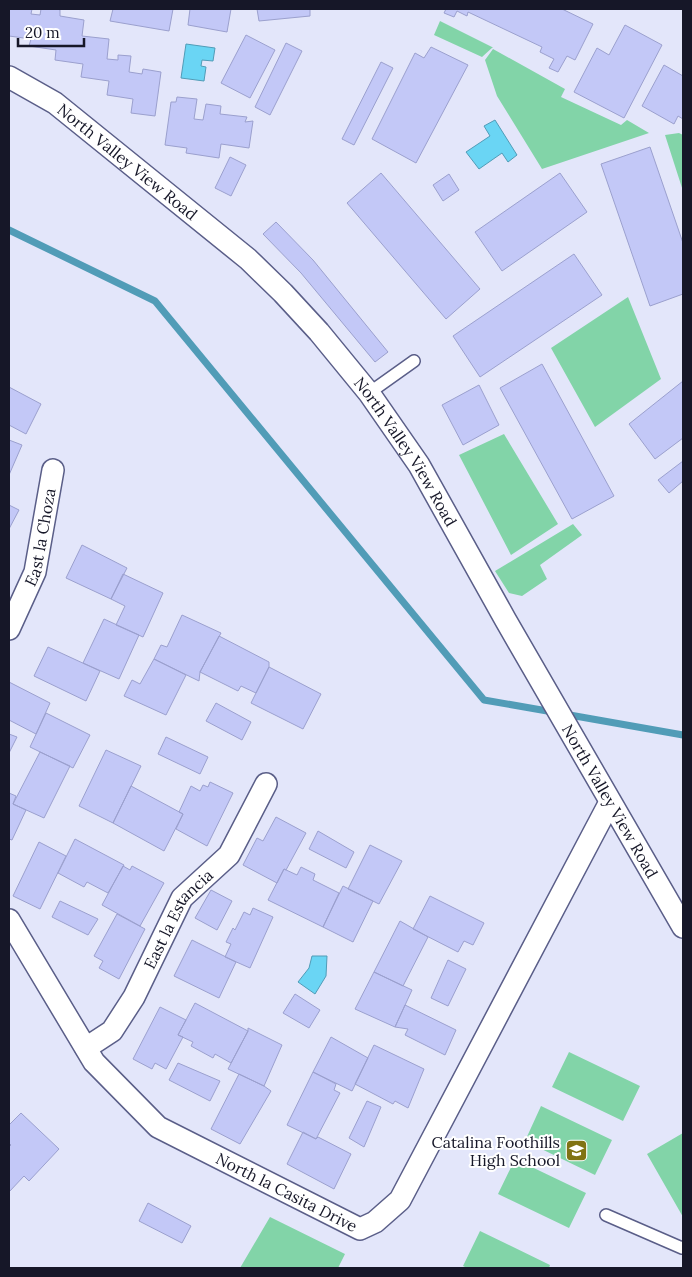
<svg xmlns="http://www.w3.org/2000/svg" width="692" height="1277" font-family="Lora,serif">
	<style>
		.green { fill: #82d4a8 }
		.water { fill: #6ad5f4; stroke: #519cb7 }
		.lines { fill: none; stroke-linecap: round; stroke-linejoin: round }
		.stream { stroke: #519cb7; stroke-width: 7 }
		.building { fill: #c3c8f7; stroke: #9ba0ce }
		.lane-casing { stroke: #5a5e88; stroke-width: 14 }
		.street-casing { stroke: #5a5e88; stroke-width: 24 }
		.lane { stroke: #fff; stroke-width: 11 }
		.street { stroke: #fff; stroke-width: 21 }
		.labels { text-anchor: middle; stroke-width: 4; stroke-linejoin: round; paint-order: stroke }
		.street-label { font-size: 16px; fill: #161728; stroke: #fff }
		.poi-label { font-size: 16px; fill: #161728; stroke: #fff; text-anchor: end }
	</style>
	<rect width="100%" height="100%" fill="#e3e6fa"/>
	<!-- green -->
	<path class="green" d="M 440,21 L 492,47 L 493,47 L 482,57 L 434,35 Z
		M 493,49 L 565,89 L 561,97 L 621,125 L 627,120 L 649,133 L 542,169 L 497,96 L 485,60 Z
		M 679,133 L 683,135 L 683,191 L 665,135 Z
		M 628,297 L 661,379 L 595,427 L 551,348 Z
		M 504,434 L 558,524 L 511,555 L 459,455 Z
		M 573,524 L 582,535 L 540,565 L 547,579 L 522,596 L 509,593 L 495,571 Z
		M 569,1052 L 640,1086 L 623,1121 L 552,1087 Z
		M 541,1106 L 612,1140 L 595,1175 L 525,1141 Z
		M 683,1133 L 683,1217 L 647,1154 Z
		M 515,1159 L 586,1193 L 569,1228 L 498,1194 Z
		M 270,1217 L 345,1254 L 338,1268 L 240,1268 Z
		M 480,1231 L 550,1265 L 549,1268 L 467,1268 L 463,1266 Z"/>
	<!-- water -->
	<path class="water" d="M 186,44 L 215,48 L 213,61 L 202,60 L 201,66 L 206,67 L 204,81 L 181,78 Z
		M 495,120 L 517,155 L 508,162 L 502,153 L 479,169 L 466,152 L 490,136 L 484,126 Z
		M 312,956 L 327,956 L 326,976 L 315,994 L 298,982 L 309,968 Z"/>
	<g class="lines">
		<!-- stream -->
		<path class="stream" d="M 9,230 L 155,301 L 484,700 L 553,712
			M 564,714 L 683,735"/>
	</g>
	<!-- building -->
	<path class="building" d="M 9,9 L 32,9 L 31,14 L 40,15 L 41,9 L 58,9 L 60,10 L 60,16 L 84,20 L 82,36 L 109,39 L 107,59 L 118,60 L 118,55 L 131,56 L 129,72 L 142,74 L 143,69 L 161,72 L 155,116 L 131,113 L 133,99 L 107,95 L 109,81 L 81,77 L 83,64 L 55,60 L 56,50 L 29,46 L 31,39 L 9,36 Z
		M 113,9 L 173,9 L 169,31 L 110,21 Z
		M 190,9 L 231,9 L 227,32 L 188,25 Z
		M 257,9 L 310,9 L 310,16 L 259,21 Z
		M 446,9 L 562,9 L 593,24 L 575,60 L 567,56 L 558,72 L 549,68 L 554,59 L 540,52 L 542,47 L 468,12 L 467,16 L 457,11 L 454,17 L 444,13 Z
		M 625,25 L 662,45 L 624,118 L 574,92 L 597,48 L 609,55 Z
		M 246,35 L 275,50 L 250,98 L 221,83 Z
		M 286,43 L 302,51 L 270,115 L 255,107 Z
		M 431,47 L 468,65 L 416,163 L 372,139 L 415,53 L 424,58 Z
		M 381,62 L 393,68 L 354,145 L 342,139 Z
		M 664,65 L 683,76 L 683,119 L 678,116 L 674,124 L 642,106 Z
		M 177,97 L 197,99 L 194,119 L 203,120 L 206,104 L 221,106 L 220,114 L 247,117 L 245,122 L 253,121 L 249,148 L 221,144 L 219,158 L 186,153 L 187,148 L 165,145 L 171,102 L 176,102 Z
		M 650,147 L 683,243 L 683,294 L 650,306 L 601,164 Z
		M 230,157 L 246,165 L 231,196 L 215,188 Z
		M 381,173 L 480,289 L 446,319 L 347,203 Z
		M 560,173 L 587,212 L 502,271 L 475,232 Z
		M 449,174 L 459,190 L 443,201 L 433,185 Z
		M 276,222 L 313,260 L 388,352 L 375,362 L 301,273 L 263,234 Z
		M 574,254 L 602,295 L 480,377 L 453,336 Z
		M 542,364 L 614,496 L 572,519 L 500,388 Z
		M 683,381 L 683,438 L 655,459 L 629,424 Z
		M 479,385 L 499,425 L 463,445 L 442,405 Z
		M 9,387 L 41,404 L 26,434 L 9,425 Z
		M 9,440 L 22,445 L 9,475 Z
		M 683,461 L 683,481 L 669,493 L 658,480 Z
		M 9,505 L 19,510 L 9,529 Z
		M 82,545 L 127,568 L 111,599 L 66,578 Z
		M 123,574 L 163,593 L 143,637 L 116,625 L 125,606 L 111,599 Z
		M 182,615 L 221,633 L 200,672 L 199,681 L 154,659 L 161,645 L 167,647 Z
		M 104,619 L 139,635 L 119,679 L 83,663 Z
		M 219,636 L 269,662 L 269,667 L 256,693 L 241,686 L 238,691 L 200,672 Z
		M 48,647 L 100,671 L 86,701 L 34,676 Z
		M 154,659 L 186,675 L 166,715 L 124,696 L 132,680 L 140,684 Z
		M 269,667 L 321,694 L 303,729 L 251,703 Z
		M 9,682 L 50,703 L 36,734 L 9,720 Z
		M 216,703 L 251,722 L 242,740 L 206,721 Z
		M 46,713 L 90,735 L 73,768 L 30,747 Z
		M 9,734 L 17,737 L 9,753 Z
		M 166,737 L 208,757 L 200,774 L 158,754 Z
		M 106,750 L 141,766 L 113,823 L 79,806 Z
		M 40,752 L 70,766 L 44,818 L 13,804 Z
		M 210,782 L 233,793 L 207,846 L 176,829 L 183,814 L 179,812 L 191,786 L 200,791 L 203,785 L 208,787 Z
		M 131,786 L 183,814 L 164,851 L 113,823 Z
		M 9,793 L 16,796 L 13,804 L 26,810 L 12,840 L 9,839 Z
		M 276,817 L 306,833 L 286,870 L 284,869 L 277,883 L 243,865 L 257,838 L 263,841 Z
		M 318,831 L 354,852 L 346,868 L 309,849 Z
		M 75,839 L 124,865 L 108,893 L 87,882 L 84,887 L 58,873 Z
		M 39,842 L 66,856 L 40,909 L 13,896 Z
		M 370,845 L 402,861 L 379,904 L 348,889 Z
		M 123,866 L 130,870 L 132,866 L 164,883 L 140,926 L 102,905 Z
		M 301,867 L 315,874 L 313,880 L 339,893 L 323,927 L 268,900 L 284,869 L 297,875 Z
		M 343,886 L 373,901 L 353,942 L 323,927 Z
		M 211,890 L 232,901 L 217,930 L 195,918 Z
		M 430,896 L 484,923 L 473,945 L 464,941 L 458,952 L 413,929 Z
		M 60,901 L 98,919 L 88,935 L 52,917 Z
		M 253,908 L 273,917 L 250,968 L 225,957 L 231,944 L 226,942 L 233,928 L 235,930 L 244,912 L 250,915 Z
		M 117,914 L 145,929 L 119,979 L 99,968 L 103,961 L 94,956 Z
		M 400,921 L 428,937 L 403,986 L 374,972 Z
		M 192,940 L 236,962 L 219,998 L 174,976 Z
		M 448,960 L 466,969 L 448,1006 L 431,998 Z
		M 374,972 L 412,990 L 395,1027 L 355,1009 Z
		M 295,994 L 320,1010 L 309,1028 L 283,1013 Z
		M 195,1003 L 248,1031 L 231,1063 L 215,1054 L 213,1058 L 191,1046 L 193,1042 L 178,1035 Z
		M 405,1005 L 456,1030 L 445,1055 L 405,1035 L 408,1029 L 395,1027 Z
		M 160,1007 L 186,1020 L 178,1035 L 183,1037 L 166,1069 L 155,1063 L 152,1069 L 133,1059 Z
		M 248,1028 L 282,1045 L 264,1086 L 228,1069 L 248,1031 Z
		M 331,1037 L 368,1058 L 352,1091 L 313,1072 Z
		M 374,1045 L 424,1069 L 408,1108 L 395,1101 L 393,1104 L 355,1084 Z
		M 178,1063 L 220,1081 L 210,1101 L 169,1080 Z
		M 313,1072 L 336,1084 L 334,1090 L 340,1093 L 316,1139 L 287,1125 Z
		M 239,1074 L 264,1086 L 271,1091 L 240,1144 L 211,1129 Z
		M 367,1101 L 381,1107 L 364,1147 L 349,1138 Z
		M 21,1113 L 59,1149 L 29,1181 L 24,1176 L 9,1192 L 9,1147 L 11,1145 L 9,1143 L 9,1125 Z
		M 303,1132 L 316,1139 L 318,1137 L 351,1154 L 334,1189 L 287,1164 Z
		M 148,1203 L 191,1226 L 182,1243 L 139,1221 Z"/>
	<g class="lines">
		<defs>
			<path id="lane" d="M 369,393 L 414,361
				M 606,1215 L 682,1248 L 683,1247"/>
			<g id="street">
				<path id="s1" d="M 9,77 L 55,103 L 248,259 L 283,293 L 319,332 L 369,393 L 419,465 L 505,619 L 683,927"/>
				<path id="s2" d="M 9,629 L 35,572 L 53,470"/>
				<path id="s3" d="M 9,920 L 94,1062 L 158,1127 L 360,1229 L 375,1222 L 400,1200 L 610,802"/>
				<path id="s4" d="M 86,1048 L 112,1031 L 134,997 L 182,898 L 229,855 L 266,784"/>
			</g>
		</defs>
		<!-- lane casing -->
		<use href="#lane" class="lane-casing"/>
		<!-- street casing -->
		<use href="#street" class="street-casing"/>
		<!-- lane -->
		<use href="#lane" class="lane"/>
		<!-- street -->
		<use href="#street" class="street"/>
	</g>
	<!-- icons -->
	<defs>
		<symbol id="school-square" viewBox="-11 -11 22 22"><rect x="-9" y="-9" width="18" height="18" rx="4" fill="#817314" stroke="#fff"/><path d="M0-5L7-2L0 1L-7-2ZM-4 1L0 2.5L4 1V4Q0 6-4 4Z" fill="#fff"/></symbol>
	</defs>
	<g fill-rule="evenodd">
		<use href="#school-square" x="564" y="1138" width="25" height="25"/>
	</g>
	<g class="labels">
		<!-- street labels -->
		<g class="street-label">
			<text dy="6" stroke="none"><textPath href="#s1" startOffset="146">North Valley View Road</textPath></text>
			<text dy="6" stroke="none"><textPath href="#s1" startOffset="551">North Valley View Road</textPath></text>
			<text dy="6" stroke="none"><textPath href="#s2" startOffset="98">East la Choza</textPath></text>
			<text dy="6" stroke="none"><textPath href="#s1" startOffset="956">North Valley View Road</textPath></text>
			<text dy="6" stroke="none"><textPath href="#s4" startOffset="162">East la Estancia</textPath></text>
			<text dy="6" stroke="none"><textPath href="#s3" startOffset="401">North la Casita Drive</textPath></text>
		</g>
		<!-- poi labels -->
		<g class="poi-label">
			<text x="560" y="1148">Catalina Foothills<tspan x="560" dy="18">High School</tspan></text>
		</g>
	</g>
	<!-- border -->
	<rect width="692" height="1277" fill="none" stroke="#161728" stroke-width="20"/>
	<!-- scale -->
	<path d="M18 38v8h66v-8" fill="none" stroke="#161728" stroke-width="2.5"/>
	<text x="25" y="38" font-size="15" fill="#161728" stroke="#ffffff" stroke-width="4" paint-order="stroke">20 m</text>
</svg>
